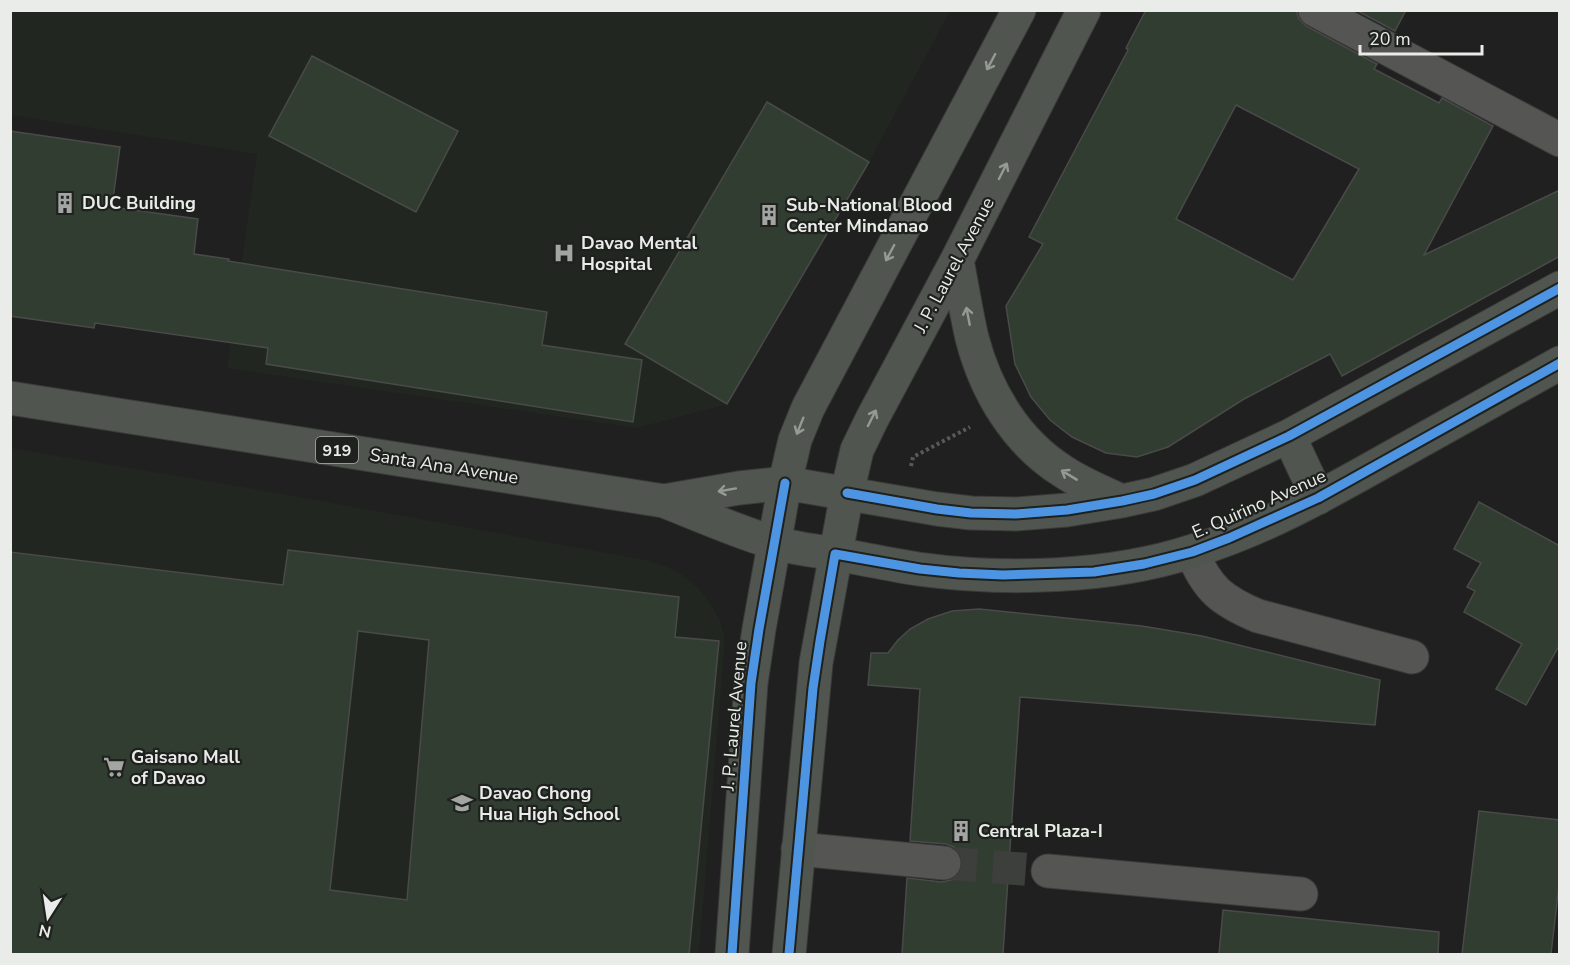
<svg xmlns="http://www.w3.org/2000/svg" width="1570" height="965" font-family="'Nunito Sans',sans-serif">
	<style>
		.built { fill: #212720 }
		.building { fill: #323d31; stroke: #494a49; stroke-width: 1.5; fill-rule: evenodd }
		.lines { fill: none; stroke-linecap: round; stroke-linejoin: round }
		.minor-tunnel { stroke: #3d3f3d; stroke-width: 33; stroke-dasharray: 33 16; stroke-linecap: butt }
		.minor-casing { stroke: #3a3b3a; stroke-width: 35 }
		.major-casing { stroke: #3a3b3a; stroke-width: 35 }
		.path { stroke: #595a58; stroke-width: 4; stroke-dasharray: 3 3; stroke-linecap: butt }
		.minor { stroke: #555654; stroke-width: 33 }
		.major { stroke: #50564f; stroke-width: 33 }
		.cycleway-casing { stroke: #1e211e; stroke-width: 13 }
		.cycleway { stroke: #4d94e3; stroke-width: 9 }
		.oneway { stroke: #959a95 }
		.labels { text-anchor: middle; stroke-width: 4.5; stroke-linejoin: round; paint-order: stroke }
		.shield { fill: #1e211e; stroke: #adafad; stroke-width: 1.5 }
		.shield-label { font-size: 16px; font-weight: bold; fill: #eaecea }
		.poi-label { font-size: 18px; font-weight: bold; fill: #eaecea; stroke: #1e211e; text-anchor: start }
		.street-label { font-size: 18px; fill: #eaecea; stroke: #1e211e }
	</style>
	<rect width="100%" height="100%" fill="#1f201f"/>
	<!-- built -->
	<path class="built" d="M 10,11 L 950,11 L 869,162 L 767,102 L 625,344 L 727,404 L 637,428 L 227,368 L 257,154 L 11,115 Z
		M 10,448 L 255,489 L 646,560 L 665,566 L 681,574 L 698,588 L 711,604 L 720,621 L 724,636 L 724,652 L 699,954 L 11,954 Z"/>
	<!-- building -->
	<path class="building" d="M 1146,10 L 1296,10 L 1299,19 L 1306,26 L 1377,64 L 1374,69 L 1439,103 L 1442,98 L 1493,126 L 1424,255 L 1560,190 L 1560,256 L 1342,376 L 1330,354 L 1244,399 L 1168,447 L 1137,457 L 1106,453 L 1072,437 L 1050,420 L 1031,397 L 1015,364 L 1006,306 L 1043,244 L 1029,237 L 1128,50 L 1126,48 ZM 1236,105 L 1359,169 L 1293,280 L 1176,219 Z
		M 1356,10 L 1406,10 L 1395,31 Z
		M 312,56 L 458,131 L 416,212 L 269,136 Z
		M 767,102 L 869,162 L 727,404 L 625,344 Z
		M 10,131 L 120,147 L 112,207 L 198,219 L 194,254 L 229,259 L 228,261 L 547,312 L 542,345 L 642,360 L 633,422 L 266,364 L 268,348 L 95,323 L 94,328 L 10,316 Z
		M 1479,502 L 1560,546 L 1560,644 L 1526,705 L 1496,689 L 1522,644 L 1464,612 L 1475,591 L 1467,587 L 1481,563 L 1454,549 Z
		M 288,550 L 679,597 L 675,637 L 719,641 L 689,954 L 10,954 L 10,552 L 283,585 ZM 358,631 L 429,640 L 407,900 L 330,890 Z
		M 979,609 L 1142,626 L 1202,636 L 1380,680 L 1375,725 L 1020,697 L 1003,954 L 902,954 L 907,878 L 942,882 L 951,880 L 960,873 L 963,864 L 961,855 L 954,847 L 946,844 L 910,841 L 920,689 L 868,685 L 871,653 L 888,653 L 898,640 L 910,629 L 928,619 L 952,611 Z
		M 1479,811 L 1560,820 L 1560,876 L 1551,954 L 1462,954 Z
		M 1223,910 L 1439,932 L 1438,954 L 1219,954 Z"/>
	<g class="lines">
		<!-- minor-tunnel -->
		<path class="minor-tunnel" d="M 944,863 L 1048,871"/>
		<defs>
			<path id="minor" d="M 1315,10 L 1560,140
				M 1192,552 C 1207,589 1222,601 1258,616 L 1412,657
				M 798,849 L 944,863
				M 1048,871 L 1301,894"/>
			<path id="major" d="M 957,260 C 962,286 966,312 972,338 C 986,392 1016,442 1064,472 C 1082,484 1102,492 1122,501
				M 10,398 L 664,501 C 700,515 735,531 772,542 C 794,549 819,551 842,555 C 868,560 893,565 918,569 C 1005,581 1110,578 1193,551 C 1262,530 1326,494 1388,459 C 1445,427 1502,395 1560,363
				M 1289,436 L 1318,498
				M 664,501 L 739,488 L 785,483 L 937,509 L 971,513 L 1016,514 L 1067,510 L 1122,501 L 1154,494 L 1195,480 L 1289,436 L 1560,288
				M 732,954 L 751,683 L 759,629 L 785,483 L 795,440 L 808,408 L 1019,10
				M 789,954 L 816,663 L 847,493 L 857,450 L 872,419 L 957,260 L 1084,10"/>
		</defs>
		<!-- minor casing -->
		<use href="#minor" class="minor-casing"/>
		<!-- major casing -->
		<use href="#major" class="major-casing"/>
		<!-- path -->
		<path class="path" d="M 911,466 L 913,457 L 970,427"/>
		<!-- minor -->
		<use href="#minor" class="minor"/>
		<!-- major -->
		<use href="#major" class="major"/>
		<defs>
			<path id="cycleway" d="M 847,493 L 937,509 L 971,513 L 1016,514 L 1067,510 L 1122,501 L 1154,494 L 1195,480 L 1289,436 L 1560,288
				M 732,954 L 751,683 L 759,629 L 785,483
				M 789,954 L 813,688 L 820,641 L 835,554 L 920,569 L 959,573 L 1003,575 L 1094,572 L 1144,564 L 1192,552 L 1229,538 L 1318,498 L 1560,363"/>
		</defs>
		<!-- cycleway casing -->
		<use href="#cycleway" class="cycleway-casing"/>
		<!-- cycleway -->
		<use href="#cycleway" class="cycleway"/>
	</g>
	<!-- one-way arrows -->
	<defs><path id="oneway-shaft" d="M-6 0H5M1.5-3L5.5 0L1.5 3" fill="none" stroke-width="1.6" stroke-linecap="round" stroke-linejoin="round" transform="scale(1.5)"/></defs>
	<g class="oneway">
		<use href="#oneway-shaft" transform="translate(991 62) rotate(118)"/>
		<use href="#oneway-shaft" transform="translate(1003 171) rotate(-63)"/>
		<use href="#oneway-shaft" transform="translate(890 253) rotate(118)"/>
		<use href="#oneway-shaft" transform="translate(968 316) rotate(-101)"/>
		<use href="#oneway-shaft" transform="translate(872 418) rotate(-63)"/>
		<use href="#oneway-shaft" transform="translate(800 426) rotate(112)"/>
		<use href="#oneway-shaft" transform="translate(1069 475) rotate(-149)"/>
		<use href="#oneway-shaft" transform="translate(727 490) rotate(170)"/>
	</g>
	<!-- icons -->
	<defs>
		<symbol id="building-bare" viewBox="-9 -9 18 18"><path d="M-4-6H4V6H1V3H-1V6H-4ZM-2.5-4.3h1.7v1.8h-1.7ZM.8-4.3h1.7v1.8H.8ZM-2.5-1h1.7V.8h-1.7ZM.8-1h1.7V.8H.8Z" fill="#a3a5a3" stroke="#1e211e" stroke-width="2.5" paint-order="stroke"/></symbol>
		<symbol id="hospital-bare" viewBox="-9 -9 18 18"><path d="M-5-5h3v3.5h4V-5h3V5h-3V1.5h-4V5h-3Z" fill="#a3a5a3" stroke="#1e211e" stroke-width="2.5" paint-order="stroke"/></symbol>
		<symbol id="supermarket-bare" viewBox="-9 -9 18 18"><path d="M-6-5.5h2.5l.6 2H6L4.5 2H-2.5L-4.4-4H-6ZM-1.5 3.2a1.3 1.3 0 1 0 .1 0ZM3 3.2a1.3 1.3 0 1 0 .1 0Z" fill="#a3a5a3" stroke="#1e211e" stroke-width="2.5" paint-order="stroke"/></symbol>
		<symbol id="school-bare" viewBox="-9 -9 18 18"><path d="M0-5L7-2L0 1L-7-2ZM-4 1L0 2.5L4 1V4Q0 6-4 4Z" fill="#a3a5a3" stroke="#1e211e" stroke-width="2.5" paint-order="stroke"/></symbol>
	</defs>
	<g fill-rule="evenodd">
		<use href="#building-bare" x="50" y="188" width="30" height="30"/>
		<use href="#building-bare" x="754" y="200" width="30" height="30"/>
		<use href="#hospital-bare" x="549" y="238" width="30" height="30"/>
		<use href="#supermarket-bare" x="99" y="752" width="30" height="30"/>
		<use href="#school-bare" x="447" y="788" width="30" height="30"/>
		<use href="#building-bare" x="946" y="816" width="30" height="30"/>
	</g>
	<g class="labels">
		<!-- shield labels -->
		<rect class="shield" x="316" y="437" width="42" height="26" rx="4.5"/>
		<g class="shield-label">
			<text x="337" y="456">919</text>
		</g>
		<!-- poi labels -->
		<g class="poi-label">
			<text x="82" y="209">DUC Building</text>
			<text x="786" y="211">Sub-National Blood<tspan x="786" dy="21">Center Mindanao</tspan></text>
			<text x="581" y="249">Davao Mental<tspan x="581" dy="21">Hospital</tspan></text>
			<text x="131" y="763">Gaisano Mall<tspan x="131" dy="21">of Davao</tspan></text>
			<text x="479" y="799">Davao Chong<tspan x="479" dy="21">Hua High School</tspan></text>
			<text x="978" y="837">Central Plaza-I</text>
		</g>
		<!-- street labels -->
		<g class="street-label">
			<text transform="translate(954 265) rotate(-62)" y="6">J. P. Laurel Avenue</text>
			<text transform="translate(444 466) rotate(9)" y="6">Santa Ana Avenue</text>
			<text transform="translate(1259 504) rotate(-24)" y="6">E. Quirino Avenue</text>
			<text transform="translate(734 716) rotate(-85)" y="6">J. P. Laurel Avenue</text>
		</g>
	</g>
	<!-- border -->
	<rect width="1570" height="965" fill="none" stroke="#eaecea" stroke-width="24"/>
	<!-- north arrow -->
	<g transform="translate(48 917) rotate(192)" stroke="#1e211e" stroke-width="4.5" paint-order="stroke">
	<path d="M0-4.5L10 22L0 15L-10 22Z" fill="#eaecea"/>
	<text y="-9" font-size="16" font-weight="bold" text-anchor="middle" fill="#eaecea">N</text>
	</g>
	<!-- scale -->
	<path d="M1360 45v9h122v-9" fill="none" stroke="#eaecea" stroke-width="3"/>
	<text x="1369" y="45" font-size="18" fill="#eaecea" stroke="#1e211e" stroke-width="4.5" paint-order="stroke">20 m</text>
</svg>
